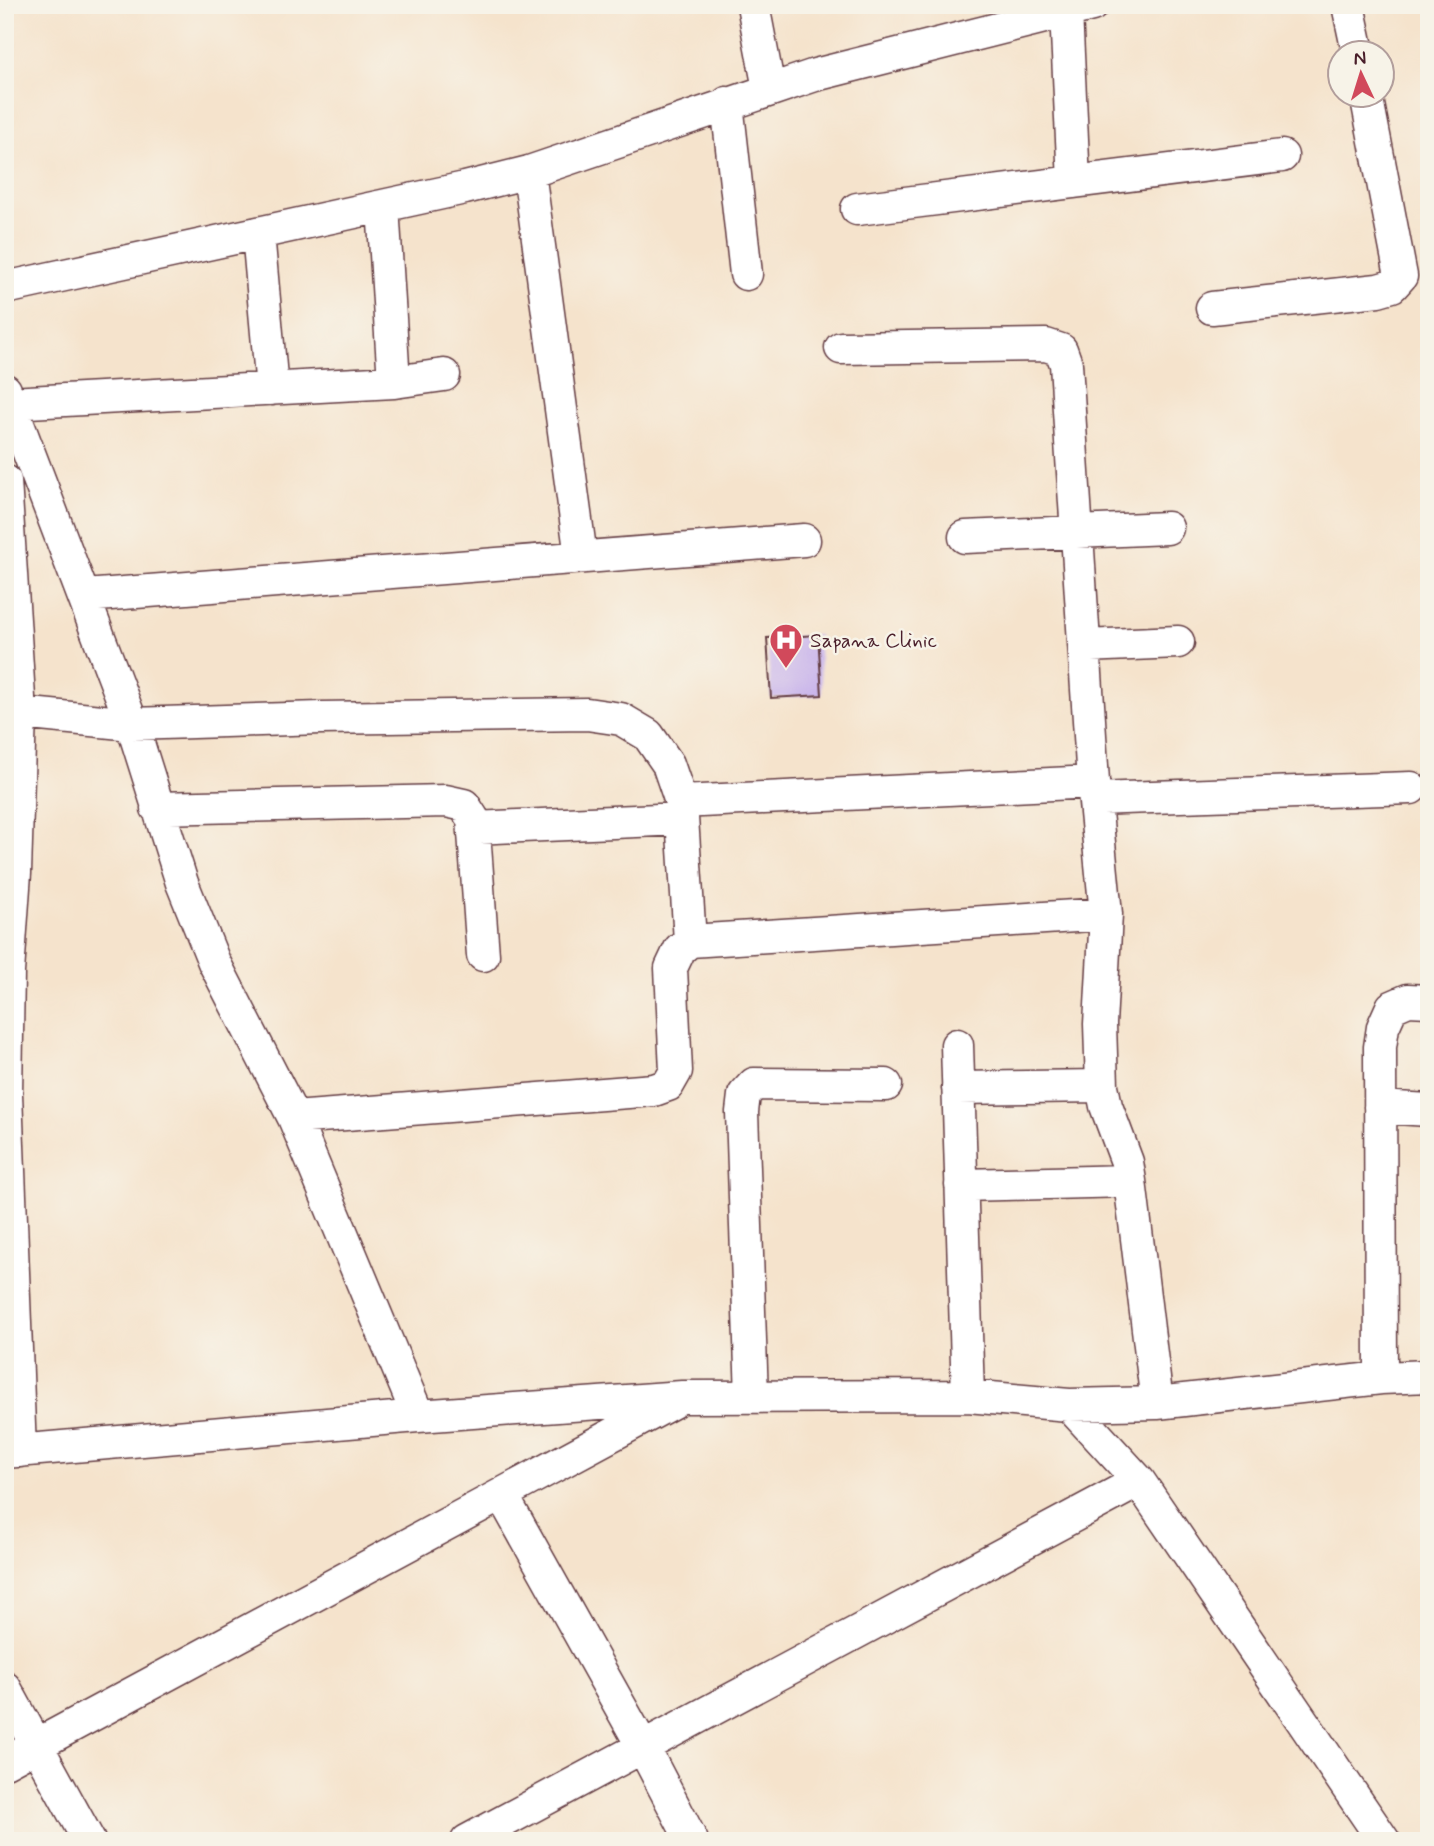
<svg xmlns="http://www.w3.org/2000/svg" width="1434" height="1846" font-family="Mynerve,sans-serif">
	<style>
		.building { fill: #c8b3eb }
		.lines { fill: none; stroke-linecap: round; stroke-linejoin: round }
		.minor-casing { stroke: #643c43; stroke-width: 35 }
		.minor { stroke: #fff; stroke-width: 32 }
		.labels { text-anchor: middle; stroke-width: 5; stroke-linejoin: round; paint-order: stroke }
		.poi-label { font-size: 21px; fill: #4a1f2b; stroke: #f7f3e8; text-anchor: start }
	</style>
	<rect width="100%" height="100%" fill="#f7f3e8"/>
	<filter id="ink" filterUnits="userSpaceOnUse"><feTurbulence type="fractalNoise" baseFrequency=".0143" numOctaves="2"/><feDisplacementMap in="SourceGraphic" scale="14" xChannelSelector="R" yChannelSelector="G"/><feConvolveMatrix kernelMatrix="1 2 1 2 8 2 1 2 1" color-interpolation-filters="sRGB"/></filter>
	<filter id="wash" filterUnits="userSpaceOnUse"><feTurbulence type="fractalNoise" baseFrequency=".00686" numOctaves="4" result="noise"/><feDisplacementMap in="SourceGraphic" scale="28" xChannelSelector="R" yChannelSelector="G"/><feGaussianBlur stdDeviation="1.57" result="paint"/><feColorMatrix in="noise" values="0 0 0 0 0 0 0 0 0 0 0 0 0 0 0 0 0 1.4 0 .05"/><feComposite in="paint" operator="in"/></filter>
	<g filter="url(#wash)">
		<rect width="100%" height="100%" fill="#f5e3cc"/>
		<g id="blocks">
			<!-- building -->
			<path class="building" d="M 818,635 L 822,695 L 771,698 L 767,638 Z"/>
		</g>
	</g>
	<g filter="url(#ink)">
		<use href="#blocks" fill-opacity="0" stroke="#643c43" stroke-width="2"/>
		<g class="lines">
			<defs>
				<path id="minor" d="M 753,5 L 769,89
					M 1348,5 L 1358,52
					M 1066,12 L 1074,182
					M 727,103 L 746,274
					M 529,172 L 581,557
					M 383,206 L 394,382
					M 857,209 L 1282,156
					M 258,233 L 272,389
					M 5,288 L 465,188 L 529,172 L 815,75 L 1092,5
					M 1212,308 L 1378,290 L 1392,286 L 1401,276 L 1366,94
					M 841,348 L 1046,345 L 1061,350 L 1066,364 L 1093,782 L 1106,914 L 1100,1024 L 1102,1086 L 1106,1106 L 1127,1162 L 1130,1181 L 1157,1403
					M 5,390 L 132,724 L 182,883 L 214,962 L 294,1118 L 418,1416
					M 10,403 L 394,382 L 444,375
					M 5,481 L 20,713 L 15,873 L 8,972 L 6,1094 L 20,1451
					M 965,537 L 1167,528
					M 85,596 L 804,540
					M 1085,646 L 1178,642
					M 20,713 L 132,724 L 321,718 L 587,714 L 621,719 L 648,735 L 668,764 L 681,802 L 690,941 L 1106,914
					M 1095,799 L 1411,788
					M 681,802 L 1093,782
					M 157,808 L 446,801 L 464,805 L 473,819 L 483,955
					M 474,828 L 682,819
					M 957,1045 L 968,1396
					M 958,1088 L 1102,1086
					M 1380,1107 L 1429,1110
					M 294,1118 L 654,1090 L 668,1085 L 676,1071 L 671,968 L 680,949 L 690,941
					M 961,1185 L 1130,1181
					M 1381,1378 L 1380,1047 L 1383,1027 L 1392,1007 L 1408,1000 L 1429,1001
					M 752,1397 L 742,1112 L 744,1095 L 754,1084 L 886,1085
					M 5,1452 L 418,1416 L 682,1397 L 968,1396 L 1069,1405 L 1157,1403 L 1381,1378 L 1429,1376
					M 1139,1481 L 1384,1841
					M 502,1495 L 643,1747 L 692,1841
					M 5,1688 L 89,1841
					M 5,1762 L 673,1402
					M 467,1841 L 1139,1481 L 1069,1405"/>
			</defs>
			<!-- minor casing -->
			<use href="#minor" class="minor-casing"/>
			<!-- minor -->
			<use href="#minor" class="minor"/>
		</g>
	</g>
	<!-- icons -->
	<defs>
		<symbol id="hospital-pin" viewBox="-11 -11 22 30"><path d="M0 17L-7.5 6A9.5 9.5 0 1 1 7.5 6Z" fill="#d1495b" stroke="#f7f3e8"/><path d="M-5-5h3v3.5h4V-5h3V5h-3V1.5h-4V5h-3Z" fill="#fff"/></symbol>
	</defs>
	<g fill-rule="evenodd">
		<use href="#hospital-pin" x="767" y="621" width="38" height="52"/>
	</g>
	<g class="labels">
		<!-- poi labels -->
		<g class="poi-label">
			<text x="810" y="647">Sapana Clinic</text>
		</g>
	</g>
	<!-- margin -->
	<rect width="1434" height="1846" fill="none" stroke="#f7f3e8" stroke-width="28"/>
	<!-- north arrow -->
	<g transform="translate(1361 74) rotate(356)"><circle r="33" fill="#f7f3e8" stroke="#b29e9c" stroke-width="2"/>
	<path d="M0-5L12 26L0 18L-12 26Z" fill="#d1495b"/>
	<text y="-10" font-size="19" font-weight="bold" text-anchor="middle" fill="#4a1f2b">N</text>
	</g>
</svg>
